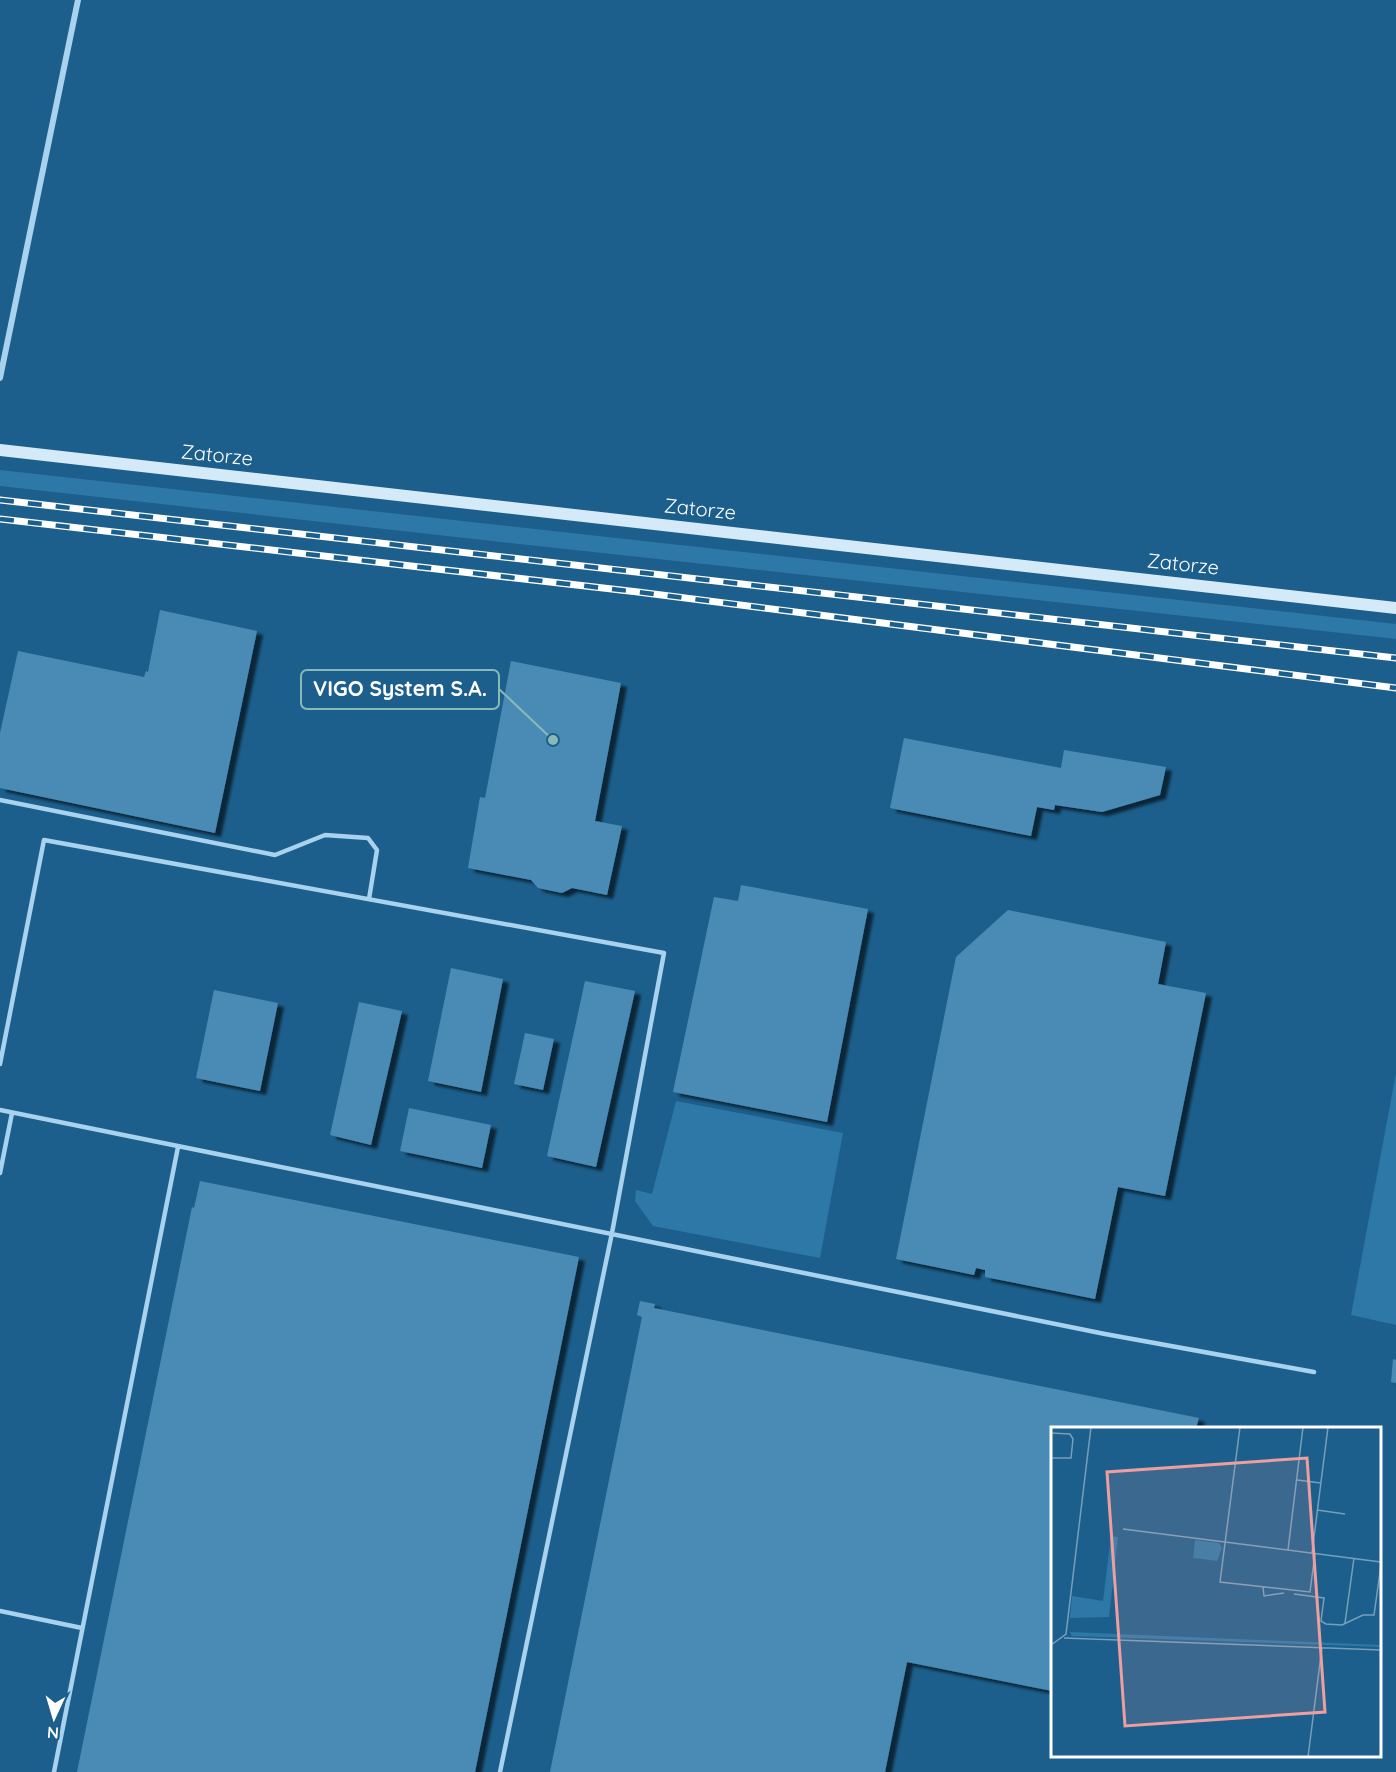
<svg xmlns="http://www.w3.org/2000/svg" width="1396" height="1772" font-family="Quicksand,sans-serif">
	<style>
		.green { fill: #2d78a7 }
		.building { fill: #4a8bb5; filter: url(#shadow) }
		.lines { fill: none; stroke-linecap: round; stroke-linejoin: round }
		.lane { stroke: #a8d2ed; stroke-width: 4.5 }
		.street { stroke: #a8d2ed; stroke-width: 6 }
		.secondary { stroke: #d5eaf9; stroke-width: 12 }
		.rail-casing { stroke: #fff; stroke-width: 7 }
		.rail { stroke: #1c5f8c; stroke-width: 4.5; stroke-dasharray: 14; stroke-linecap: butt }
		.labels { text-anchor: middle; stroke-width: 6; stroke-linejoin: round; paint-order: stroke }
		.street-label { font-size: 20px; fill: #fff; stroke: #1c5f8c }
		.inset-road { fill: none; stroke: #779fba; stroke-width: 1.5 }
		.view { fill: #ed9e9e; fill-opacity: 0.15; stroke: #ed9e9e; stroke-width: 3 }
		.inset-edge { fill: none; stroke: #fff; stroke-width: 3 }
		.leader { fill: none; stroke: #87bab6; stroke-width: 2 }
		.callout-dot { fill: #87bab6; stroke: #1c5f8c; stroke-width: 2 }
		.callout { fill: #1c5f8c; stroke: #87bab6; stroke-width: 2 }
		.callout-label { font-size: 21px; text-anchor: middle; font-weight: bold; fill: #fff }
	</style>
	<defs>
		<filter id="shadow"><feDropShadow dx="6" dy="4" stdDeviation="1.5" flood-color="#0009"/></filter>
	</defs>
	<rect width="100%" height="100%" fill="#1c5f8c"/>
	<!-- green -->
	<path class="green" d="M 0,470 L 1396,624 L 1396,639 L 519,544 L 0,486 Z
		M 1396,1073 L 1396,1325 L 1351,1315 Z
		M 676,1101 L 843,1133 L 820,1258 L 653,1226 L 635,1201 L 636,1190 L 652,1194 Z"/>
	<!-- building -->
	<path class="building" d="M 160,610 L 257,631 L 215,833 L 0,788 L 0,733 L 18,651 L 144,677 L 146,671 L 148,672 Z
		M 511,661 L 621,683 L 595,821 L 622,826 L 607,895 L 572,888 L 562,893 L 538,888 L 531,880 L 468,868 L 480,797 L 485,798 Z
		M 904,738 L 1061,768 L 1064,750 L 1166,767 L 1160,795 L 1102,812 L 1055,805 L 1054,810 L 1037,807 L 1031,836 L 890,808 Z
		M 741,885 L 868,909 L 827,1122 L 673,1092 L 714,897 L 738,901 Z
		M 1008,910 L 1166,942 L 1158,984 L 1206,993 L 1165,1196 L 1118,1187 L 1095,1299 L 985,1277 L 985,1270 L 976,1268 L 974,1275 L 896,1259 L 956,957 Z
		M 451,968 L 503,979 L 481,1092 L 428,1081 Z
		M 585,981 L 635,991 L 596,1167 L 547,1156 Z
		M 214,990 L 278,1003 L 260,1091 L 196,1078 Z
		M 359,1002 L 402,1011 L 371,1145 L 330,1135 Z
		M 525,1033 L 554,1039 L 543,1090 L 514,1084 Z
		M 409,1108 L 491,1125 L 482,1168 L 400,1151 Z
		M 200,1181 L 579,1257 L 475,1772 L 77,1772 L 192,1207 L 194,1208 Z
		M 640,1301 L 655,1304 L 654,1308 L 1199,1418 L 1196,1428 L 1052,1428 L 1052,1691 L 907,1662 L 885,1772 L 550,1772 L 642,1317 L 637,1315 Z
		M 1393,1359 L 1396,1360 L 1396,1383 L 1391,1382 Z"/>
	<g class="lines">
		<!-- lane -->
		<path class="lane" d="M 0,800 L 275,855 L 325,835 L 368,838 L 377,850 L 369,899
			M 0,1064 L 44,840 L 664,953 L 612,1233 L 500,1772
			M 0,1110 L 1105,1334 L 1314,1372
			M 0,1173 L 12,1113
			M 0,1611 L 82,1628
			M 54,1772 L 178,1147"/>
		<!-- street -->
		<path class="street" d="M 0,378 L 78,0"/>
		<!-- secondary -->
		<path class="secondary" d="M 0,450 L 1396,608"/>
		<defs>
			<path id="rail" d="M 0,500 L 1396,658
				M 0,519 L 638,592 L 1396,688"/>
		</defs>
		<!-- rail casing -->
		<use href="#rail" class="rail-casing"/>
		<!-- rail -->
		<use href="#rail" class="rail"/>
	</g>
	<g class="labels">
		<!-- street labels -->
		<g class="street-label">
			<text transform="translate(217 455) rotate(6)" y="7">Zatorze</text>
			<text transform="translate(700 509) rotate(6)" y="7">Zatorze</text>
			<text transform="translate(1183 564) rotate(6)" y="7">Zatorze</text>
		</g>
	</g>
	<!-- overview -->
	<g transform="translate(1051 1427)">
		<rect width="330" height="330" fill="#1c5f8c"/>
		<path d="M 60,109 L 67,110 L 58,190 L 19,191 L 21,169 L 52,174 ZM 144,113 L 168,116 L 171,121 L 166,134 L 142,131 ZM 19,205 L 330,218 L 330,220 L 21,209 Z" fill="#2d78a7"/>
		<path class="inset-road" d="M 189,0 L 169,155 L 259,165 L 264,126M 0,6 L 19,7 L 22,12 L 20,31 L 0,31M 246,53 L 270,56M 266,83 L 294,87M 72,102 L 330,135M 237,123 L 252,0M 261,126 L 277,0M 212,160 L 213,169 L 233,166M 243,167 L 273,171 L 270,194 L 275,197 L 291,198 L 312,188 L 323,188 L 330,138M 294,196 L 303,131M 13,211 L 330,223M 0,218 L 15,207 L 40,0M 257,330 L 271,220"/>
		<path class="view" d="M 256,31 L 274,285 L 74,299 L 56,45 Z"/>
		<rect width="330" height="330" class="inset-edge"/>
	</g>
	<!-- callouts -->
	<path class="leader" d="M553 740L499 689"/>
	<circle class="callout-dot" cx="553" cy="740" r="6"/>
	<rect class="callout" x="301" y="670" width="198" height="39" rx="6"/>
	<g class="callout-label">
		<text x="400" y="696">VIGO System S.A.</text>
	</g>
	<!-- north arrow -->
	<g transform="translate(54 1718) rotate(184)" stroke="#1c5f8c" stroke-width="4.5" paint-order="stroke">
	<path d="M0-4.5L10 22L0 15L-10 22Z" fill="#ffffff"/>
	<text y="-9" font-size="16" font-weight="bold" text-anchor="middle" fill="#ffffff">N</text>
	</g>
</svg>
